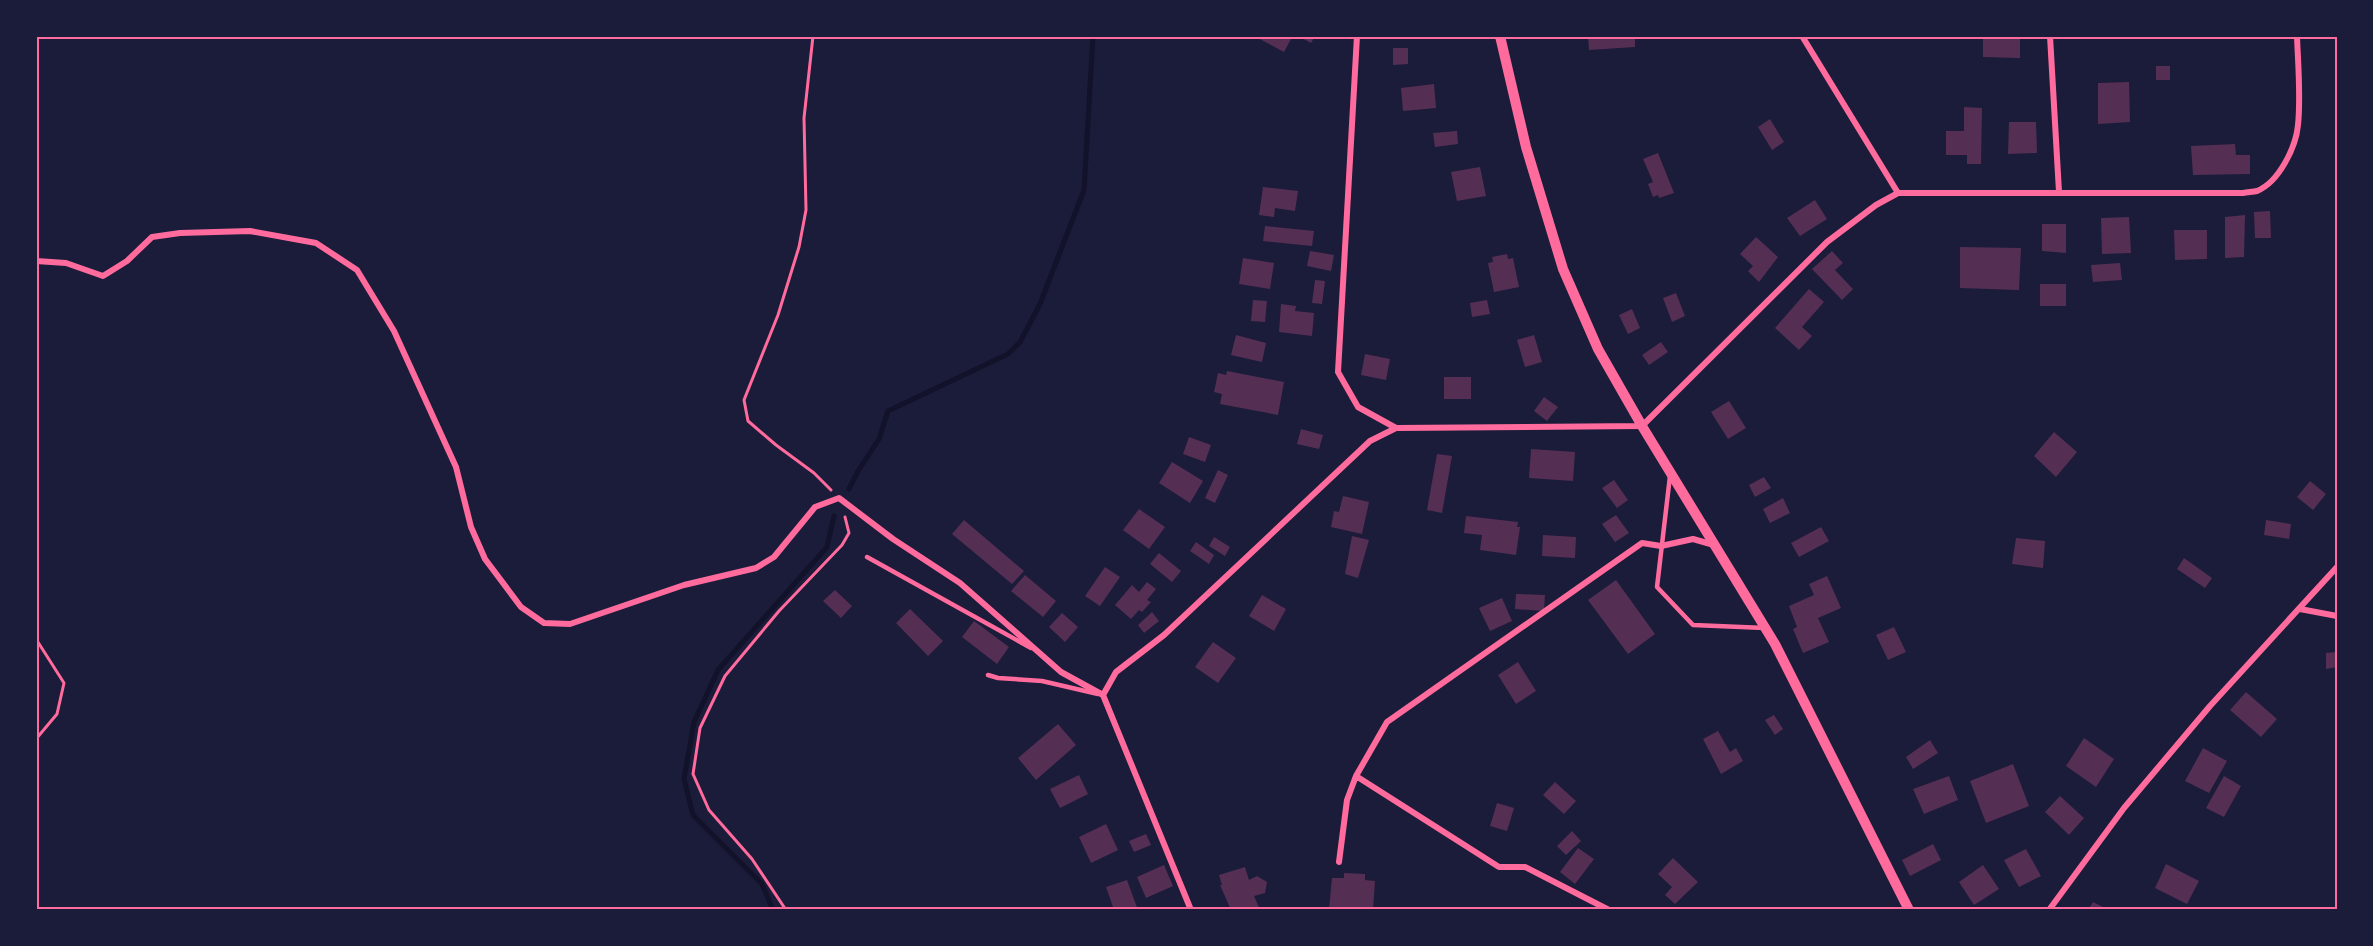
<svg xmlns="http://www.w3.org/2000/svg" width="2373" height="946" font-family="'Noto Serif',serif">
	<style>
		.lines { fill: none; stroke-linecap: round; stroke-linejoin: round }
		.stream { stroke: #12122b; stroke-width: 5 }
		.building { fill: #542f53 }
		.path { stroke: #ff6b9d; stroke-width: 3 }
		.service { stroke: #ff6b9d; stroke-width: 4.5 }
		.minor { stroke: #ff6b9d; stroke-width: 6 }
		.tertiary { stroke: #ff6b9d; stroke-width: 10 }
		.neatline { fill: none; stroke: #ff6b9d; stroke-width: 2 }
	</style>
	<rect width="100%" height="100%" fill="#1b1b3a"/>
	<g class="lines">
		<!-- stream -->
		<path class="stream" d="M 849,489 L 858,471 L 879,439 L 888,411 L 1008,354 L 1020,342 L 1040,304 L 1084,190 L 1093,36
			M 773,910 L 762,884 L 693,815 L 684,779 L 694,722 L 718,670 L 827,547 L 834,516"/>
	</g>
	<!-- building -->
	<path class="building" d="M 1254,36 L 1285,36 L 1291,39 L 1284,52 Z
		M 1298,36 L 1315,36 L 1311,43 Z
		M 1588,36 L 1635,36 L 1635,47 L 1589,50 Z
		M 1983,36 L 2020,36 L 2020,58 L 1983,57 Z
		M 1393,48 L 1408,48 L 1408,64 L 1393,65 Z
		M 2156,66 L 2170,66 L 2170,80 L 2156,80 Z
		M 2129,82 L 2130,122 L 2098,124 L 2098,83 Z
		M 1434,84 L 1436,108 L 1403,111 L 1401,88 Z
		M 1964,107 L 1982,108 L 1981,164 L 1967,164 L 1967,155 L 1946,155 L 1946,131 L 1964,131 Z
		M 1770,119 L 1784,142 L 1772,150 L 1758,127 Z
		M 2009,122 L 2036,122 L 2037,153 L 2008,154 Z
		M 1457,131 L 1458,144 L 1435,147 L 1433,133 Z
		M 2235,144 L 2236,155 L 2250,155 L 2250,174 L 2193,175 L 2191,146 Z
		M 1658,153 L 1674,193 L 1659,198 L 1658,195 L 1653,197 L 1648,184 L 1653,182 L 1643,159 Z
		M 1480,167 L 1486,196 L 1457,201 L 1451,172 Z
		M 1263,187 L 1298,191 L 1295,211 L 1275,208 L 1274,217 L 1259,215 Z
		M 1815,200 L 1827,219 L 1800,236 L 1787,218 Z
		M 2270,211 L 2271,238 L 2255,238 L 2254,212 Z
		M 2245,215 L 2244,257 L 2225,258 L 2225,217 Z
		M 2129,217 L 2131,253 L 2102,254 L 2101,218 Z
		M 2042,224 L 2066,224 L 2066,253 L 2042,251 Z
		M 1265,226 L 1314,231 L 1312,246 L 1263,241 Z
		M 2174,230 L 2207,230 L 2207,259 L 2175,260 Z
		M 1756,237 L 1778,257 L 1759,282 L 1748,271 L 1753,266 L 1740,254 Z
		M 1960,247 L 2021,248 L 2019,290 L 1960,288 Z
		M 1310,251 L 1334,255 L 1331,271 L 1307,266 Z
		M 1832,251 L 1843,263 L 1835,270 L 1853,289 L 1842,300 L 1812,269 Z
		M 1507,254 L 1508,259 L 1513,258 L 1519,287 L 1494,292 L 1488,263 L 1493,262 L 1492,257 Z
		M 1243,258 L 1274,263 L 1270,289 L 1239,284 Z
		M 2120,263 L 2122,280 L 2093,282 L 2091,265 Z
		M 1315,280 L 1325,281 L 1322,304 L 1312,303 Z
		M 2040,284 L 2066,284 L 2066,306 L 2040,306 Z
		M 1809,289 L 1824,302 L 1802,327 L 1812,336 L 1799,350 L 1775,328 Z
		M 1676,293 L 1685,316 L 1672,322 L 1663,298 Z
		M 1253,300 L 1267,301 L 1265,322 L 1251,321 Z
		M 1487,300 L 1490,314 L 1472,317 L 1470,303 Z
		M 1281,304 L 1296,306 L 1295,311 L 1314,313 L 1312,336 L 1279,332 Z
		M 1632,309 L 1640,328 L 1628,334 L 1619,315 Z
		M 1236,335 L 1266,343 L 1262,362 L 1231,355 Z
		M 1534,335 L 1542,362 L 1525,367 L 1517,340 Z
		M 1661,342 L 1668,352 L 1649,365 L 1642,355 Z
		M 1365,354 L 1390,359 L 1386,380 L 1361,375 Z
		M 1227,371 L 1284,382 L 1278,415 L 1220,404 L 1222,394 L 1214,392 L 1218,373 L 1226,375 Z
		M 1444,377 L 1471,377 L 1471,399 L 1444,399 Z
		M 1544,397 L 1558,407 L 1547,421 L 1534,411 Z
		M 1729,401 L 1746,428 L 1728,439 L 1711,412 Z
		M 1301,429 L 1323,435 L 1319,449 L 1297,444 Z
		M 2054,432 L 2077,452 L 2056,477 L 2034,456 Z
		M 1189,437 L 1211,445 L 1205,462 L 1183,454 Z
		M 1531,449 L 1575,452 L 1573,481 L 1529,478 Z
		M 1437,454 L 1452,456 L 1442,513 L 1427,510 Z
		M 1172,462 L 1203,481 L 1190,503 L 1159,483 Z
		M 1218,470 L 1228,475 L 1215,503 L 1205,498 Z
		M 1764,477 L 1771,488 L 1755,497 L 1749,485 Z
		M 1614,480 L 1628,500 L 1617,508 L 1602,488 Z
		M 2310,481 L 2326,494 L 2313,510 L 2297,497 Z
		M 1343,496 L 1369,502 L 1362,534 L 1331,527 L 1334,511 L 1339,512 Z
		M 1783,498 L 1790,513 L 1770,523 L 1763,509 Z
		M 1139,509 L 1165,527 L 1149,549 L 1123,530 Z
		M 1616,515 L 1629,533 L 1615,542 L 1602,524 Z
		M 1466,516 L 1518,522 L 1517,527 L 1520,527 L 1516,555 L 1480,550 L 1482,535 L 1464,533 Z
		M 964,520 L 1024,571 L 1012,584 L 952,534 Z
		M 2266,520 L 2291,524 L 2289,539 L 2264,535 Z
		M 1821,527 L 1829,541 L 1799,557 L 1791,543 Z
		M 1543,535 L 1576,537 L 1575,558 L 1542,556 Z
		M 1352,536 L 1369,540 L 1358,578 L 1345,574 Z
		M 1214,537 L 1230,547 L 1225,556 L 1209,546 Z
		M 2016,538 L 2045,541 L 2043,568 L 2012,564 Z
		M 1196,542 L 1214,555 L 1209,564 L 1190,551 Z
		M 1159,553 L 1181,571 L 1172,582 L 1150,564 Z
		M 2184,558 L 2212,578 L 2205,588 L 2177,569 Z
		M 1105,567 L 1120,577 L 1100,606 L 1085,596 Z
		M 1025,575 L 1056,601 L 1043,617 L 1011,591 Z
		M 1827,576 L 1841,608 L 1818,618 L 1829,642 L 1803,653 L 1793,629 L 1797,627 L 1789,606 L 1814,595 L 1809,584 Z
		M 1616,580 L 1655,634 L 1628,654 L 1588,600 Z
		M 1147,582 L 1156,589 L 1147,600 L 1151,602 L 1142,612 L 1139,610 L 1131,619 L 1115,605 L 1132,585 L 1139,592 Z
		M 835,590 L 852,606 L 841,618 L 823,601 Z
		M 1516,594 L 1545,595 L 1544,611 L 1515,609 Z
		M 1262,595 L 1286,609 L 1274,631 L 1249,616 Z
		M 1502,598 L 1512,621 L 1490,631 L 1479,608 Z
		M 910,609 L 943,641 L 928,656 L 896,623 Z
		M 1152,612 L 1159,621 L 1144,633 L 1138,625 Z
		M 1062,613 L 1078,627 L 1065,642 L 1049,627 Z
		M 974,621 L 1009,647 L 997,664 L 962,637 Z
		M 1894,627 L 1906,652 L 1888,660 L 1876,635 Z
		M 1213,642 L 1236,658 L 1218,683 L 1195,667 Z
		M 2337,652 L 2337,667 L 2326,669 L 2326,653 Z
		M 1518,662 L 1536,691 L 1516,704 L 1498,675 Z
		M 2246,692 L 2277,719 L 2261,737 L 2230,710 Z
		M 1774,715 L 1783,729 L 1775,735 L 1765,720 Z
		M 1058,724 L 1076,745 L 1036,780 L 1018,758 Z
		M 1718,731 L 1730,752 L 1736,748 L 1743,761 L 1721,774 L 1703,739 Z
		M 2084,738 L 2114,759 L 2096,787 L 2066,766 Z
		M 1930,740 L 1938,753 L 1913,769 L 1906,757 Z
		M 2203,748 L 2227,761 L 2209,793 L 2185,781 Z
		M 2013,764 L 2029,806 L 1986,823 L 1970,781 Z
		M 1079,775 L 1088,794 L 1060,808 L 1050,789 Z
		M 1949,776 L 1958,800 L 1924,814 L 1913,789 Z
		M 2224,776 L 2241,786 L 2224,817 L 2206,808 Z
		M 1555,782 L 1576,801 L 1564,814 L 1543,795 Z
		M 2060,796 L 2084,818 L 2069,835 L 2045,812 Z
		M 1497,803 L 1514,808 L 1507,831 L 1490,826 Z
		M 1106,824 L 1118,850 L 1091,863 L 1079,837 Z
		M 1572,831 L 1581,841 L 1566,855 L 1557,846 Z
		M 1146,834 L 1151,845 L 1134,852 L 1129,841 Z
		M 1933,844 L 1941,860 L 1910,876 L 1902,860 Z
		M 1578,848 L 1594,859 L 1575,884 L 1560,872 Z
		M 2026,849 L 2041,876 L 2019,887 L 2004,860 Z
		M 1673,858 L 1698,882 L 1675,904 L 1665,895 L 1672,887 L 1658,874 Z
		M 2166,864 L 2199,881 L 2187,904 L 2155,888 Z
		M 1164,865 L 1173,886 L 1146,898 L 1137,877 Z
		M 1983,865 L 1999,889 L 1974,905 L 1959,882 Z
		M 1245,867 L 1249,880 L 1257,876 L 1267,882 L 1265,893 L 1254,896 L 1260,910 L 1231,910 L 1220,885 L 1222,885 L 1219,875 Z
		M 1344,873 L 1365,874 L 1365,880 L 1375,881 L 1373,910 L 1329,909 L 1332,878 L 1344,878 Z
		M 1127,880 L 1138,910 L 1114,910 L 1106,887 Z
		M 2093,902 L 2109,910 L 2088,910 Z"/>
	<g class="lines">
		<!-- path -->
		<path class="path" d="M 813,36 L 804,118 L 806,210 L 799,247 L 778,315 L 744,400 L 748,421 L 776,445 L 814,473 L 831,490
			M 36,639 L 64,683 L 57,714 L 36,739
			M 786,910 L 752,859 L 709,810 L 693,774 L 700,728 L 725,676 L 779,611 L 842,545 L 849,533 L 845,517"/>
		<!-- service -->
		<path class="service" d="M 1670,476 L 1657,587 L 1693,625 L 1765,628
			M 867,557 L 1031,648
			M 988,675 L 998,678 L 1042,681 L 1098,694"/>
		<!-- minor -->
		<path class="minor" d="M 1802,36 L 1898,193
			M 2050,36 L 2059,192
			M 36,261 L 66,263 L 103,276 L 127,261 L 152,237 L 180,233 L 250,231 L 316,243 L 357,270 L 394,331 L 456,467 L 471,527 L 485,559 L 521,607 L 544,623 L 570,624 L 684,585 L 756,568 L 774,557 L 815,507 L 839,498 L 893,539 L 960,583 L 1061,672 L 1103,695
			M 1396,428 L 1642,426 L 1827,242 L 1876,205 L 1898,193 L 2243,193 C 2248,192 2253,192 2257,191 C 2279,182 2296,147 2298,125 C 2301,96 2298,65 2297,36
			M 2300,609 L 2337,616
			M 1356,776 L 1499,867 L 1525,867 L 1609,910
			M 1339,862 L 1347,800 L 1356,776 L 1387,722 L 1642,543 L 1661,546 L 1693,539 L 1714,545
			M 1191,910 L 1103,695 L 1116,672 L 1164,635 L 1370,441 L 1396,428 L 1358,407 L 1338,372 L 1357,36
			M 2049,910 L 2124,808 L 2210,706 L 2337,567"/>
		<!-- tertiary -->
		<path class="tertiary" d="M 1500,36 L 1526,147 L 1563,269 L 1598,349 L 1642,426 L 1775,644 L 1909,910"/>
	</g>
	<!-- border -->
	<rect width="2373" height="946" fill="none" stroke="#1b1b3a" stroke-width="75"/>
	<rect x="38" y="38" width="2298" height="870" class="neatline"/>
</svg>
